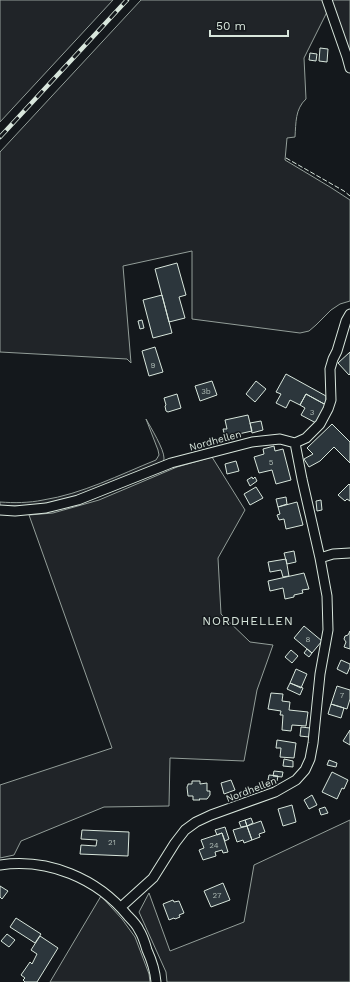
<svg xmlns="http://www.w3.org/2000/svg" width="350" height="982" font-family="'Work Sans',sans-serif">
	<style>
		.green { fill: #202428; stroke: #939e99 }
		.building { fill: #2c363c; stroke: #d8e6dc }
		.lines { fill: none; stroke-linecap: round; stroke-linejoin: round }
		.minor-casing { stroke: #d8e6dc; stroke-width: 11 }
		.minor { stroke: #14181c; stroke-width: 9 }
		.rail-casing { stroke: #d8e6dc; stroke-width: 4.5 }
		.rail { stroke: #14181c; stroke-width: 3; stroke-dasharray: 9; stroke-linecap: butt }
		.fence { stroke: #d8e6dc; stroke-width: 1; stroke-dasharray: 5 2; stroke-linecap: butt }
		.labels { text-anchor: middle; stroke-width: 3; stroke-linejoin: round; paint-order: stroke }
		.number-label { font-size: 8px; fill: #adbab4 }
		.street-label { font-size: 10px; fill: #d8e6dc; stroke: #14181c }
		.quarter-label { font-size: 12px; letter-spacing: 1px; fill: #d8e6dc; stroke: #14181c }
	</style>
	<rect width="100%" height="100%" fill="#14181c"/>
	<!-- green -->
	<path class="green" d="M 0,0 L 113,0 L 0,122 Z
		M 141,0 L 324,0 L 328,10 L 304,58 L 306,99 C 295,109 296,123 295,137 L 287,138 L 285,160 L 330,187 L 350,200 L 350,301 L 340,304 L 331,310 L 316,325 L 309,331 L 300,333 L 192,319 L 192,251 L 123,266 L 131,363 L 127,359 L 0,352 L 0,152 Z
		M 331,0 L 350,0 L 350,58 Z
		M 146,419 C 151,428 164,449 164,458 C 164,461 163,461 161,464 L 72,498 L 47,504 L 20,506 L 0,506 L 0,502 C 14,503 29,503 43,500 C 82,494 119,475 156,460 L 159,455 L 158,450 Z
		M 212,457 L 245,510 L 218,558 L 221,614 L 250,642 L 273,645 L 257,690 L 244,761 L 170,758 L 169,806 L 104,807 L 21,841 L 14,855 L 0,858 L 0,785 L 112,748 L 29,515 L 53,513 L 99,500 L 177,467 Z
		M 350,820 L 350,982 L 167,982 L 166,972 L 139,912 L 149,893 L 170,951 L 244,922 L 254,865 Z
		M 101,896 L 122,919 L 135,937 L 149,974 L 150,982 L 50,982 Z"/>
	<!-- building -->
	<path class="building" d="M 320,48 L 328,49 L 327,62 L 319,61 Z
		M 310,53 L 317,54 L 316,61 L 309,60 Z
		M 177,263 L 186,295 L 179,297 L 185,318 L 169,322 L 155,269 Z
		M 162,295 L 172,333 L 153,338 L 143,300 Z
		M 142,320 L 144,328 L 140,329 L 138,321 Z
		M 155,347 L 163,372 L 149,376 L 142,351 Z
		M 350,352 L 350,374 L 349,375 L 338,363 Z
		M 286,374 L 326,396 L 326,405 L 306,394 L 300,405 L 290,400 L 286,408 L 276,403 L 281,394 L 276,392 Z
		M 212,381 L 217,395 L 200,401 L 195,386 Z
		M 256,381 L 266,389 L 255,402 L 246,394 Z
		M 177,394 L 181,408 L 168,412 L 166,411 L 165,406 L 166,405 L 164,398 Z
		M 306,394 L 326,405 L 316,423 L 301,415 L 305,408 L 300,405 Z
		M 248,415 L 252,431 L 225,437 L 223,429 L 227,429 L 225,420 Z
		M 261,421 L 263,430 L 252,433 L 250,423 Z
		M 332,424 L 350,442 L 350,463 L 334,447 L 320,461 L 309,467 L 304,459 L 313,454 L 307,448 Z
		M 274,446 L 275,451 L 283,449 L 291,480 L 276,484 L 272,470 L 259,473 L 254,457 L 264,454 L 263,449 Z
		M 236,461 L 239,471 L 227,474 L 225,464 Z
		M 252,477 L 253,479 L 255,477 L 257,481 L 250,486 L 247,480 Z
		M 349,484 L 350,485 L 350,501 L 347,499 L 345,501 L 338,495 Z
		M 256,487 L 263,498 L 250,505 L 244,494 Z
		M 286,497 L 287,504 L 278,507 L 276,499 Z
		M 321,500 L 322,510 L 317,511 L 316,501 Z
		M 297,502 L 303,525 L 286,529 L 284,519 L 279,520 L 277,515 L 280,514 L 278,507 Z
		M 294,551 L 296,562 L 287,564 L 284,553 Z
		M 286,559 L 289,576 L 283,577 L 281,570 L 270,572 L 268,562 Z
		M 304,573 L 309,589 L 302,590 L 303,593 L 294,595 L 294,597 L 285,599 L 283,588 L 270,591 L 268,581 Z
		M 304,626 L 322,641 L 312,653 L 294,638 Z
		M 350,631 L 350,649 L 344,647 L 346,642 L 344,639 L 345,636 L 348,635 Z
		M 307,649 L 312,653 L 309,657 L 304,653 Z
		M 291,650 L 298,656 L 292,663 L 285,657 Z
		M 341,660 L 350,664 L 350,667 L 347,674 L 337,669 Z
		M 296,669 L 307,674 L 301,688 L 290,683 Z
		M 290,683 L 303,688 L 300,695 L 287,689 Z
		M 337,686 L 350,690 L 350,699 L 347,709 L 331,704 Z
		M 271,693 L 283,694 L 282,701 L 290,702 L 289,710 L 308,712 L 306,726 L 292,725 L 291,731 L 282,730 L 283,715 L 280,715 L 281,711 L 268,709 Z
		M 331,704 L 344,708 L 341,718 L 328,714 Z
		M 301,727 L 310,728 L 309,737 L 300,736 Z
		M 350,730 L 350,745 L 343,741 Z
		M 277,740 L 296,743 L 294,758 L 280,757 L 281,748 L 276,748 Z
		M 284,759 L 293,761 L 293,767 L 283,766 Z
		M 329,760 L 337,763 L 336,767 L 327,765 Z
		M 274,771 L 283,772 L 282,777 L 273,776 Z
		M 332,772 L 348,780 L 344,789 L 342,788 L 337,799 L 322,792 Z
		M 269,775 L 278,776 L 277,781 L 268,780 Z
		M 231,780 L 235,790 L 224,794 L 221,783 Z
		M 192,781 L 200,781 L 200,784 L 207,783 L 207,791 L 210,791 L 210,795 L 207,799 L 199,799 L 200,800 L 193,800 L 193,796 L 188,796 L 187,787 L 188,785 L 188,784 L 192,784 Z
		M 312,795 L 317,805 L 309,809 L 304,800 Z
		M 292,805 L 296,822 L 283,826 L 278,809 Z
		M 325,807 L 328,813 L 321,815 L 319,809 Z
		M 251,818 L 253,823 L 247,826 L 245,820 Z
		M 245,820 L 247,826 L 241,827 L 239,822 Z
		M 261,821 L 265,832 L 259,834 L 260,837 L 252,840 L 247,826 Z
		M 247,826 L 252,840 L 244,843 L 243,840 L 237,842 L 233,830 Z
		M 225,827 L 229,839 L 225,841 L 222,833 L 217,835 L 215,830 Z
		M 82,830 L 129,832 L 128,856 L 80,854 L 81,845 L 96,846 L 97,840 L 81,839 Z
		M 222,833 L 228,852 L 223,853 L 222,850 L 215,852 L 216,856 L 203,860 L 199,850 L 204,848 L 201,840 Z
		M 223,883 L 230,900 L 211,907 L 204,891 Z
		M 0,886 L 8,891 L 2,899 L 0,897 Z
		M 173,900 L 174,902 L 179,901 L 184,913 L 179,915 L 180,917 L 175,919 L 174,918 L 169,920 L 163,904 Z
		M 16,918 L 41,934 L 35,943 L 10,927 Z
		M 7,934 L 15,940 L 9,947 L 1,941 Z
		M 40,936 L 58,948 L 37,982 L 25,982 L 23,980 L 25,978 L 21,975 L 30,962 L 32,964 L 37,954 L 31,950 Z"/>
	<g class="lines">
		<defs>
			<path id="minor" d="M 327,0 L 347,57 L 350,68
				M 0,510 L 15,511 L 46,508 L 78,500 L 171,463 L 252,442 L 280,439 L 295,443 L 306,438 L 320,424 L 328,409 L 331,400 L 330,369 L 333,359 L 337,351 L 346,321 L 350,314
				M 320,558 L 333,554 L 350,553
				M 0,865 C 48,858 97,878 128,916 C 132,920 137,925 139,930 C 143,936 145,943 147,950 C 152,961 155,970 156,982
				M 121,907 L 153,878 L 175,843 L 185,830 L 196,822 L 211,815 L 275,792 L 296,780 L 305,770 L 310,759 L 313,743 L 320,674 L 328,630 L 327,596 L 320,558 L 302,479 L 295,443"/>
		</defs>
		<!-- minor casing -->
		<use href="#minor" class="minor-casing"/>
		<!-- minor -->
		<use href="#minor" class="minor"/>
		<defs>
			<path id="rail" d="M 0,137 L 127,0"/>
		</defs>
		<!-- rail casing -->
		<use href="#rail" class="rail-casing"/>
		<!-- rail -->
		<use href="#rail" class="rail"/>
		<!-- fence -->
		<path class="fence" d="M 286,158 L 344,191 L 350,196"/>
	</g>
	<g class="labels">
		<!-- number labels -->
		<g class="number-label">
			<text x="153" y="368">9</text>
			<text x="206" y="394">3b</text>
			<text x="312" y="415">3</text>
			<text x="271" y="465">5</text>
			<text x="308" y="642">8</text>
			<text x="342" y="698">7</text>
			<text x="112" y="845">21</text>
			<text x="214" y="848">24</text>
			<text x="217" y="898">27</text>
		</g>
		<!-- street labels -->
		<g class="street-label">
			<text transform="translate(215 440) rotate(-15)" y="4">Nordhellen</text>
			<text transform="translate(251 789) rotate(-21)" y="4">Nordhellen</text>
		</g>
		<!-- quarter labels -->
		<g class="quarter-label">
			<text x="248" y="625">NORDHELLEN</text>
		</g>
	</g>
	<!-- scale -->
	<path d="M210 30v6h78v-6" fill="none" stroke="#d8e6dc" stroke-width="2"/>
	<text x="216" y="30" font-size="12" fill="#d8e6dc" stroke="#14181c" stroke-width="3" paint-order="stroke">50 m</text>
</svg>
